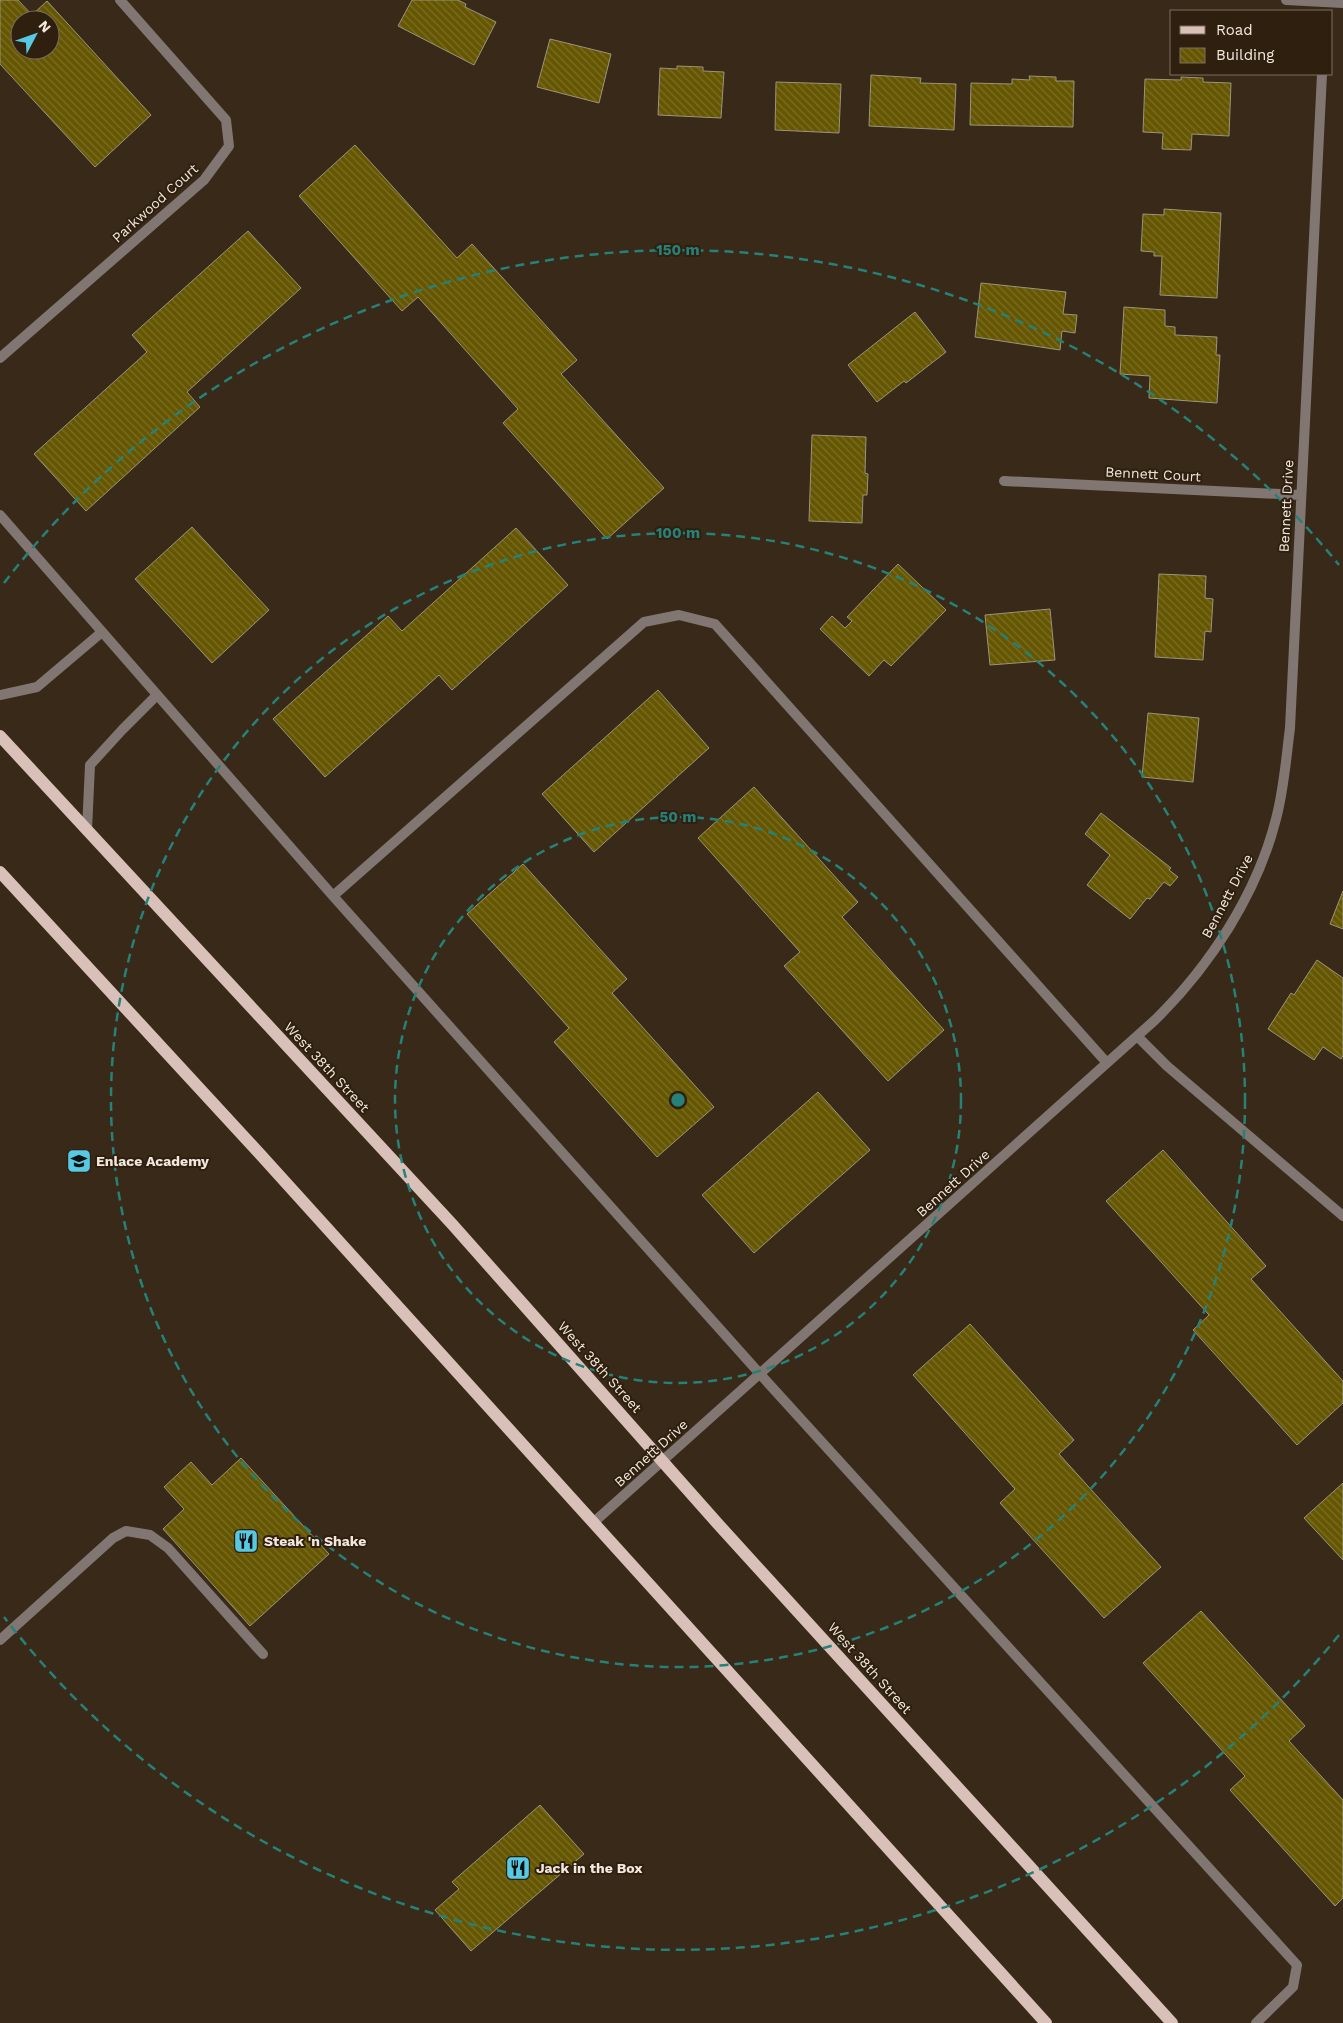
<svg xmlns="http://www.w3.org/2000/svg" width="1343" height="2023" font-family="'Work Sans',sans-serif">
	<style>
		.building { fill: url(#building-back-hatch); stroke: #9a957c; fill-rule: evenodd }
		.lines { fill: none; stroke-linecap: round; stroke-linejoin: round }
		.lane { stroke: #827672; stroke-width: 10 }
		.street { stroke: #827672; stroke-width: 10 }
		.primary { stroke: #d9c0b9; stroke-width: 12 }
		.ring { fill: none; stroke: #268179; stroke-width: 2.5; stroke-dasharray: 9 6 }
		.labels { text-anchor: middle; stroke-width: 4; stroke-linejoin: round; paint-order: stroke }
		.street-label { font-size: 14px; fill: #f2e8dd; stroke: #2e1f0f }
		.poi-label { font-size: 14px; font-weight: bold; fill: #f2e8dd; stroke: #2e1f0f; text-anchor: start }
		.centre { fill: #268179; stroke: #2e1f0f; stroke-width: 2.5 }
		.ring-label { font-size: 15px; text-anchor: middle; font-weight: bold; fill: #268179; stroke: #2e1f0f; stroke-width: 4; stroke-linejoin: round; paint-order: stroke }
	</style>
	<defs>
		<pattern id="building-back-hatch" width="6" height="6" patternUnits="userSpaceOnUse" patternTransform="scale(1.25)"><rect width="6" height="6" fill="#655602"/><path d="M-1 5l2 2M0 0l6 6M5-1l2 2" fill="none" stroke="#7c6e26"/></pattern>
	</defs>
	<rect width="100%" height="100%" fill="#382918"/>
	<!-- building -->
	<path class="building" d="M 0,0 L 18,0 L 32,15 L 47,1 L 151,115 L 95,167 L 0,64 ZM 20,20 L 50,20 L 50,50 L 20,50 Z
		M 412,0 L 458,0 L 466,4 L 465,7 L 496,22 L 474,65 L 398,26 Z
		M 550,39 L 611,54 L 599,103 L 537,87 Z
		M 677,66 L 703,67 L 703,71 L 724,72 L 721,118 L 658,115 L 660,68 L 677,69 Z
		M 871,75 L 921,78 L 920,83 L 956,84 L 954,130 L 869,126 Z
		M 1029,76 L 1056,77 L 1056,81 L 1074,81 L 1073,127 L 970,125 L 971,83 L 1012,84 L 1012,79 L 1030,80 Z
		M 1181,77 L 1203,78 L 1203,82 L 1231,83 L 1229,136 L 1192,134 L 1191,150 L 1162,149 L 1163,133 L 1143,132 L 1145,79 L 1181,80 Z
		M 776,82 L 841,84 L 839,133 L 775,130 Z
		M 355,145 L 457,258 L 472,244 L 577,360 L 561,374 L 664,488 L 607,539 L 503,423 L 518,409 L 418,297 L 402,311 L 299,196 Z
		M 1164,209 L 1221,213 L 1217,298 L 1160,295 L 1162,256 L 1154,256 L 1154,252 L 1141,251 L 1143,214 L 1164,215 Z
		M 248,231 L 301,288 L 187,392 L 200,407 L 86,511 L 34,454 L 147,352 L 132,335 Z
		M 981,283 L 1066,292 L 1063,314 L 1077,315 L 1075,333 L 1062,331 L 1060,350 L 975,337 Z
		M 1124,307 L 1165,310 L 1165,326 L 1175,327 L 1175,335 L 1217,337 L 1216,355 L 1220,355 L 1217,403 L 1149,398 L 1150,376 L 1120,374 Z
		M 915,312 L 946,352 L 906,383 L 904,381 L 877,402 L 848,365 Z
		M 812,435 L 866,437 L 865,473 L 868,474 L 867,495 L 863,495 L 862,523 L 809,521 Z
		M 192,527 L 269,610 L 212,663 L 135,579 Z
		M 516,528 L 568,585 L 452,690 L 439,675 L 325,777 L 273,719 L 388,616 L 402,631 Z
		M 898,564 L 946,610 L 891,666 L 884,660 L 869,676 L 820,629 L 832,616 L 845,628 L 852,621 L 847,617 Z
		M 1159,574 L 1206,576 L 1205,598 L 1213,599 L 1211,632 L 1205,631 L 1203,660 L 1155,657 Z
		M 1050,609 L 1055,660 L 990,665 L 985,615 Z
		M 658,690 L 709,748 L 594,852 L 542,794 Z
		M 1148,713 L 1199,718 L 1193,782 L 1142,777 Z
		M 754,787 L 858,902 L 842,917 L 944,1030 L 888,1081 L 784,966 L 800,952 L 698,838 Z
		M 1101,813 L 1171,868 L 1169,870 L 1178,877 L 1170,886 L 1164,882 L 1150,899 L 1147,898 L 1130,919 L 1087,885 L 1110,855 L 1085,834 Z
		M 523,864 L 627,979 L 612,993 L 714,1107 L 657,1157 L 554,1042 L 569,1028 L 467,914 Z
		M 1343,891 L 1343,929 L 1330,924 Z
		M 1317,960 L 1343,978 L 1343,1056 L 1341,1059 L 1323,1047 L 1314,1060 L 1268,1029 L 1291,993 L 1294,995 Z
		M 818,1092 L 870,1150 L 754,1253 L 702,1195 Z
		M 1163,1150 L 1266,1266 L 1251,1279 L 1343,1381 L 1343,1403 L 1297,1445 L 1193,1330 L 1209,1315 L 1106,1201 Z
		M 970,1324 L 1074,1440 L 1059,1454 L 1161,1567 L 1104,1618 L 1000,1503 L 1015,1489 L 913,1375 Z
		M 241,1458 L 329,1554 L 250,1626 L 163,1529 L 184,1509 L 164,1487 L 191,1462 L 212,1485 Z
		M 1343,1483 L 1343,1560 L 1304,1518 Z
		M 1201,1611 L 1305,1726 L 1289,1741 L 1343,1800 L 1343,1898 L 1335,1906 L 1230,1790 L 1245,1776 L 1143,1663 Z
		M 540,1805 L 584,1854 L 471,1951 L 435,1910 L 459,1889 L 452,1882 Z"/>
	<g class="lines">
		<!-- lane -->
		<path class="lane" d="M 0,1640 L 113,1538 L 126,1531 L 150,1535 L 168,1548 L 263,1654"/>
		<!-- street -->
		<path class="street" d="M 1286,0 L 1343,3
			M 0,358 L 204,180 L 229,146 L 226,120 L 120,0
			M 1004,481 L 1300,495
			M 0,515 L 333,896 L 760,1374 L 1297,1965 L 1293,1987 L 1256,2023
			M 0,695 L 37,687 L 102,632
			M 87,830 L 90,765 L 122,730 L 157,695
			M 333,896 L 644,622 L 679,615 L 715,624 L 1107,1063
			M 1137,1036 L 1167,1066 L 1343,1216
			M 594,1522 L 1155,1020 C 1210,966 1257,894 1276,819 C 1284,789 1286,759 1290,728 L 1322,74"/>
		<!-- primary -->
		<path class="primary" d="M 0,736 L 452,1224 L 718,1524 L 1172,2023
			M 0,872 L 259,1153 L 1046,2023"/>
	</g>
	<!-- distance rings -->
	<g class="ring">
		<circle cx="678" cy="1100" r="283"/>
		<circle cx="678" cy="1100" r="567"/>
		<path d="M1339 1635A850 850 0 0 1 4 1617M4 583A850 850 0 0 1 1339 565"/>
	</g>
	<!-- icons -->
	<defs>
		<symbol id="school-square" viewBox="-11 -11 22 22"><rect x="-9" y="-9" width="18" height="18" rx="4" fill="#57c9e2" stroke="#2e1f0f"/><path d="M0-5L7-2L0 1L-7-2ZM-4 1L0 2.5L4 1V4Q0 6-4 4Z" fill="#111"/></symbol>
		<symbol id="restaurant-square" viewBox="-11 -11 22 22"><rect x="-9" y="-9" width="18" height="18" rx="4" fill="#57c9e2" stroke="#2e1f0f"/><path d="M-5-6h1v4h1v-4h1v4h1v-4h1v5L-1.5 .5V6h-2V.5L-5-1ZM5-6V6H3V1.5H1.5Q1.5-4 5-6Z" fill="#111"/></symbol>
	</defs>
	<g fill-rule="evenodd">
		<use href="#school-square" x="65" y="1147" width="28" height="28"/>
		<use href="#restaurant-square" x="232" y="1527" width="28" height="28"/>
		<use href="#restaurant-square" x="504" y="1854" width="28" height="28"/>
	</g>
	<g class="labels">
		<!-- street labels -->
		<g class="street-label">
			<text transform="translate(155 203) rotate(-42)" y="5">Parkwood Court</text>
			<text transform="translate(1153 474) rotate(3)" y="5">Bennett Court</text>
			<text transform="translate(1286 506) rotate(-87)" y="5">Bennett Drive</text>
			<text transform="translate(1227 896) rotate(-62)" y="5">Bennett Drive</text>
			<text transform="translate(327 1067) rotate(47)" y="5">West 38th Street</text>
			<text transform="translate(953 1183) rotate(-42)" y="5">Bennett Drive</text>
			<text transform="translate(600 1367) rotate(48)" y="5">West 38th Street</text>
			<text transform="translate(651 1453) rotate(-42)" y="5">Bennett Drive</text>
			<text transform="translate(870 1668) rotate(48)" y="5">West 38th Street</text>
		</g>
		<!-- poi labels -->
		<g class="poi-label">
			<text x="96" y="1166">Enlace Academy</text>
			<text x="264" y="1546">Steak 'n Shake</text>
			<text x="536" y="1873">Jack in the Box</text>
		</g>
	</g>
	<circle cx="678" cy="1100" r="8" class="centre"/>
	<g class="ring-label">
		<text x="678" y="255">150 m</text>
		<text x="678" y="538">100 m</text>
		<text x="678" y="822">50 m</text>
	</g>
	<!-- legend -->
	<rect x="1170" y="10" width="162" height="65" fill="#2e1f0f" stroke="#7c6f61"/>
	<rect x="1180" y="26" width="25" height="8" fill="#d9c0b9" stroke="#7c6f61"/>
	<text x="1216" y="35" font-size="15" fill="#f2e8dd">Road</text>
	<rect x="1180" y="48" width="25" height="15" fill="url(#building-back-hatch)" stroke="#7c6f61"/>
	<text x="1216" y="60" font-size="15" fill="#f2e8dd">Building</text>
	<!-- north arrow -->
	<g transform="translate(35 35) rotate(49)"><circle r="24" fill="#2e1f0f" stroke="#7c6f61"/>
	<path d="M0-4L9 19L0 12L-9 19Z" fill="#57c9e2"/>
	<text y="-8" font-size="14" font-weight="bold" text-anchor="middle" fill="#f2e8dd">N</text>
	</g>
</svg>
